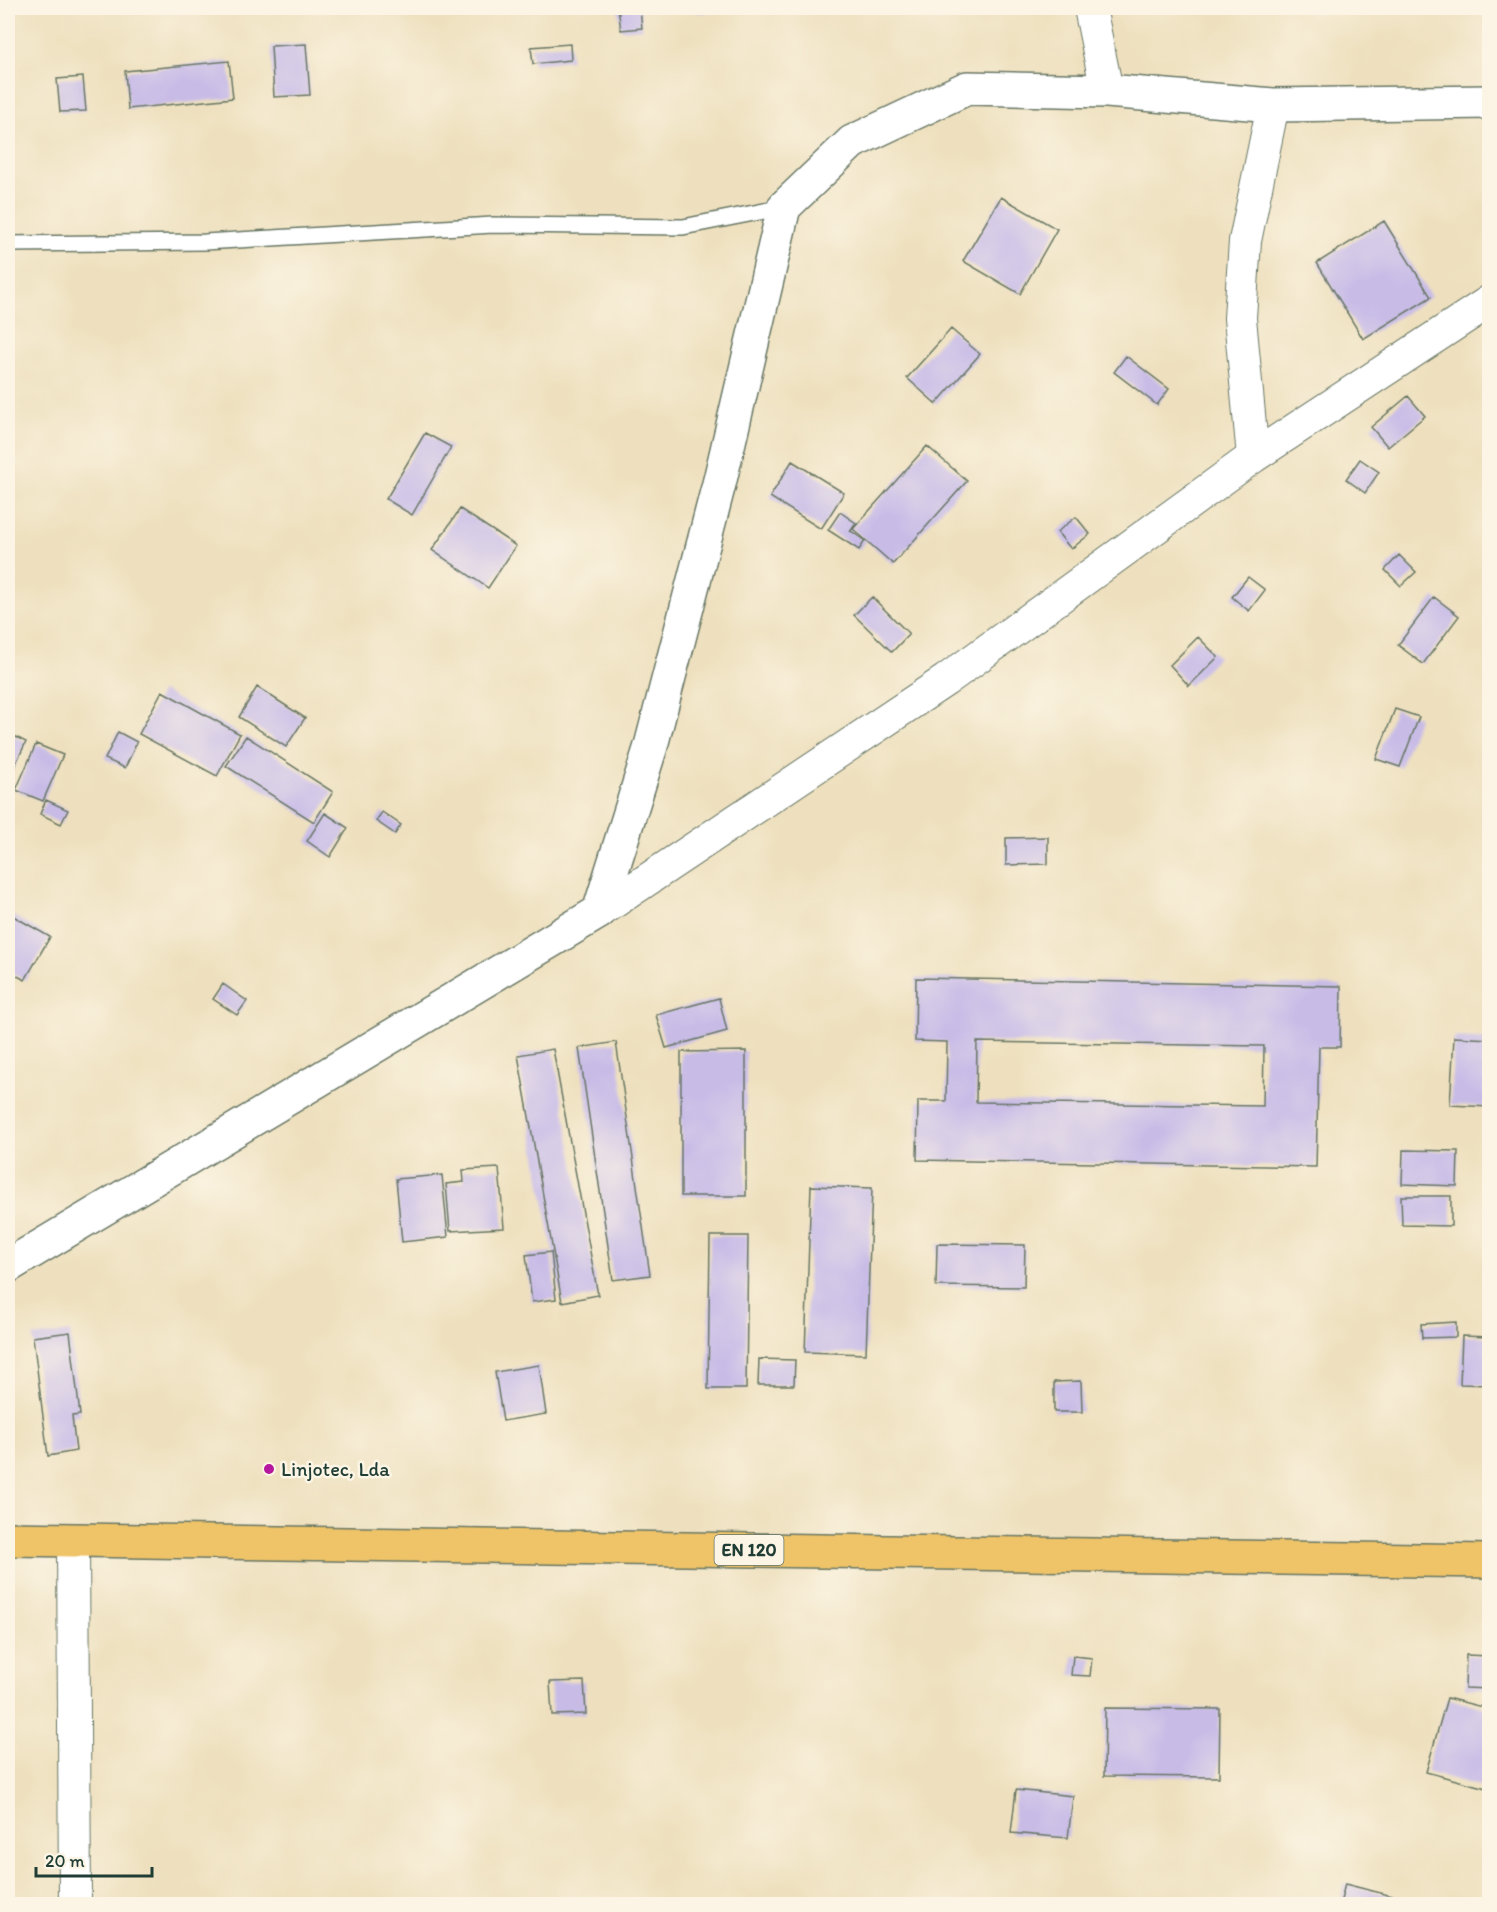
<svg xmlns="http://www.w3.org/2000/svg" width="1497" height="1912" font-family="Itim,sans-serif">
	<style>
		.building { fill: #c8bce7; fill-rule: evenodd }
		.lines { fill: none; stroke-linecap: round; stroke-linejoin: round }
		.service-casing { stroke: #677664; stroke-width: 18 }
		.minor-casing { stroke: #677664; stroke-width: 34 }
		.tertiary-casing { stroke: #677664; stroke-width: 36 }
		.primary-casing { stroke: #677664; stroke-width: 36 }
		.service { stroke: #fff; stroke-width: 15 }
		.minor { stroke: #fff; stroke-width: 32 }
		.tertiary { stroke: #fff; stroke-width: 33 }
		.primary { stroke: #efc469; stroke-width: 33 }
		.poi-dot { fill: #b5179e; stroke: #fcf5e5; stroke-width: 2 }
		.labels { text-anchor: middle; stroke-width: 5; stroke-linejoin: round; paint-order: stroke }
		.shield { fill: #fcf5e5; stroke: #617469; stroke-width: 1.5 }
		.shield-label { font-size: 18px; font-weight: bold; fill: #1f3d34 }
		.poi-label { font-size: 20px; fill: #1f3d34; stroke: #fcf5e5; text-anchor: start }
	</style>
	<rect width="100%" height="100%" fill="#fcf5e5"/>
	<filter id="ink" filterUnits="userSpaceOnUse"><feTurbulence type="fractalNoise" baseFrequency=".0167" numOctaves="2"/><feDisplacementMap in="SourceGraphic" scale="12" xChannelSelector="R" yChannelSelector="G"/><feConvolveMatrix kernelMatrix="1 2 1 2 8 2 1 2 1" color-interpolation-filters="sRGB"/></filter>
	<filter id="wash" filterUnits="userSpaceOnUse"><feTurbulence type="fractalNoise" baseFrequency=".008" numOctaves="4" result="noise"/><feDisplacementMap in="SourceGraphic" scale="24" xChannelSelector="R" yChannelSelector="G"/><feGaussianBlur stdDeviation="1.35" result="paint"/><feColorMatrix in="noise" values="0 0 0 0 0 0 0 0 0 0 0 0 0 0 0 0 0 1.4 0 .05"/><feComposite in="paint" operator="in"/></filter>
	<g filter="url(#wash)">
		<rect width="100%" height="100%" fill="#eee0be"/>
		<g id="blocks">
			<!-- building -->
			<path class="building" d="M 618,8 L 640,8 L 642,28 L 621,30 Z
				M 696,8 L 727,8 L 727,10 L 697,13 Z
				M 306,44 L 310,95 L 274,97 L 271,46 Z
				M 570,44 L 571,60 L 533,64 L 531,47 Z
				M 229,61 L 233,98 L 128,109 L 125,71 Z
				M 83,77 L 86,111 L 60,112 L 57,79 Z
				M 1001,197 L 1057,229 L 1020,294 L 963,261 Z
				M 1384,221 L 1431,297 L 1363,339 L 1317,263 Z
				M 951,329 L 980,354 L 936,404 L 907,378 Z
				M 1126,356 L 1169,389 L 1157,405 L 1114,372 Z
				M 1408,396 L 1425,416 L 1388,447 L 1371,427 Z
				M 425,433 L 451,447 L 412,515 L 386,499 Z
				M 927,446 L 967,481 L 893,564 L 853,529 Z
				M 1360,459 L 1379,472 L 1365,493 L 1346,479 Z
				M 792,461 L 844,493 L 821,529 L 770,497 Z
				M 460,509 L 516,546 L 488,588 L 432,550 Z
				M 840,512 L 856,523 L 850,532 L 851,531 L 865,541 L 859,550 L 828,530 Z
				M 1076,517 L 1090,534 L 1071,549 L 1057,532 Z
				M 1399,555 L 1416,572 L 1401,586 L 1385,570 Z
				M 1248,577 L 1265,590 L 1249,611 L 1232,597 Z
				M 872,597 L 909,634 L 892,652 L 854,615 Z
				M 1434,597 L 1459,616 L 1423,664 L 1398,645 Z
				M 1198,637 L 1218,657 L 1189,686 L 1170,665 Z
				M 257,687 L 305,718 L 286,747 L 239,717 Z
				M 162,691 L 240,734 L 217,776 L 139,734 Z
				M 1395,709 L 1419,717 L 1400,767 L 1376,759 Z
				M 118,732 L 137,742 L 125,768 L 105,759 Z
				M 8,733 L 26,742 L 8,780 Z
				M 246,736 L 333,792 L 314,822 L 226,766 Z
				M 36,744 L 63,755 L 43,801 L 16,790 Z
				M 46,800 L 68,810 L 61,824 L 40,814 Z
				M 382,812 L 401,825 L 395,834 L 376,821 Z
				M 325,813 L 348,828 L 330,857 L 307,841 Z
				M 1048,837 L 1048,864 L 1006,865 L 1006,838 Z
				M 8,913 L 50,937 L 25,980 L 8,971 Z
				M 916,978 L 1341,986 L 1340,1047 L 1319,1047 L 1316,1167 L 917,1160 L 918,1101 L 946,1101 L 947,1042 L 915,1041 ZM 977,1042 L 1264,1046 L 1263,1106 L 976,1102 Z
				M 223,984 L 247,1001 L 237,1015 L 213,999 Z
				M 719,998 L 727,1031 L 666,1048 L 656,1015 Z
				M 1454,1037 L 1490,1039 L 1490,1107 L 1450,1105 Z
				M 616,1042 L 650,1275 L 613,1280 L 579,1048 Z
				M 553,1049 L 598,1295 L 562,1302 L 518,1055 Z
				M 746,1051 L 746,1196 L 681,1196 L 681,1052 Z
				M 1403,1150 L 1458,1151 L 1457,1186 L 1402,1184 Z
				M 499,1168 L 504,1228 L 450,1231 L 446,1184 L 464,1182 L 463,1170 Z
				M 442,1175 L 448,1237 L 402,1242 L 396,1179 Z
				M 811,1186 L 872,1188 L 866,1354 L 805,1352 Z
				M 1401,1196 L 1451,1196 L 1451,1226 L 1402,1225 Z
				M 710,1236 L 748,1236 L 746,1389 L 708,1389 Z
				M 937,1244 L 1025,1245 L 1024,1287 L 936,1286 Z
				M 551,1252 L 556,1299 L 532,1302 L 526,1255 Z
				M 1456,1322 L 1456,1337 L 1422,1338 L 1421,1324 Z
				M 70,1332 L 80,1415 L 72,1416 L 76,1451 L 48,1456 L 33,1337 Z
				M 1462,1336 L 1490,1337 L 1490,1385 L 1460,1384 Z
				M 759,1359 L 795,1360 L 794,1385 L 758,1385 Z
				M 539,1365 L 546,1414 L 503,1421 L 495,1372 Z
				M 1081,1381 L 1082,1412 L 1054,1412 L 1054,1382 Z
				M 1466,1655 L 1490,1656 L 1490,1689 L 1465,1688 Z
				M 1073,1656 L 1092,1658 L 1090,1676 L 1071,1675 Z
				M 584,1681 L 586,1714 L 552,1715 L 550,1682 Z
				M 1447,1698 L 1490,1709 L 1490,1776 L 1486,1788 L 1426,1772 Z
				M 1105,1708 L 1220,1709 L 1219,1777 L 1104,1776 Z
				M 1016,1790 L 1073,1796 L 1068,1838 L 1011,1833 Z
				M 1345,1884 L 1424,1904 L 1340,1904 Z"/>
		</g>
	</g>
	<g filter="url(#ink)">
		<use href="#blocks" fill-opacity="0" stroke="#677664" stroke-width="1.5"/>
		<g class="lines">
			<defs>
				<path id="service" d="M 8,244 L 205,242 L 493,225 L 683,227 L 784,207"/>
				<path id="minor" d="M 1090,8 L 1107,91
					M 1253,457 L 1240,318 L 1245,241 L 1273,105
					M 599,912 L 946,680 L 1253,457 L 1490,301
					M 73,1540 L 75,1904"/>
				<path id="tertiary" d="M 8,1266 L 599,912 L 651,746 L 720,480 L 784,207 L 852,142 L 967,88 L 1107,91 L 1273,105 L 1490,102"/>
				<path id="primary" d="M 8,1539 L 1490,1561"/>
			</defs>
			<!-- service casing -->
			<use href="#service" class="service-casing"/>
			<!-- minor casing -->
			<use href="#minor" class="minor-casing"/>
			<!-- tertiary casing -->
			<use href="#tertiary" class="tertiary-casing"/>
			<!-- primary casing -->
			<use href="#primary" class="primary-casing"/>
			<!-- service -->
			<use href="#service" class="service"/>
			<!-- minor -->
			<use href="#minor" class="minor"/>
			<!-- tertiary -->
			<use href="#tertiary" class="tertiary"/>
			<!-- primary -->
			<use href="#primary" class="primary"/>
		</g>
	</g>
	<!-- markers -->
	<circle class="poi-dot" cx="269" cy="1469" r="6"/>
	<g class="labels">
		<!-- shield labels -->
		<rect class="shield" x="714.5" y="1535" width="69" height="30" rx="4.5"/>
		<g class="shield-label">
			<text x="749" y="1556">EN 120</text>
		</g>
		<!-- poi labels -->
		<g class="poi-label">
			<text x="281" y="1476">Linjotec, Lda</text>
		</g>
	</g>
	<!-- margin -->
	<rect width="1497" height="1912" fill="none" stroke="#fcf5e5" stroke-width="30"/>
	<!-- scale -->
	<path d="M36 1867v9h116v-9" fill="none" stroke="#1f3d34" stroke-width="3"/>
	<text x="45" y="1867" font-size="18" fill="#1f3d34" stroke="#fcf5e5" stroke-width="4.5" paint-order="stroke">20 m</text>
</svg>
